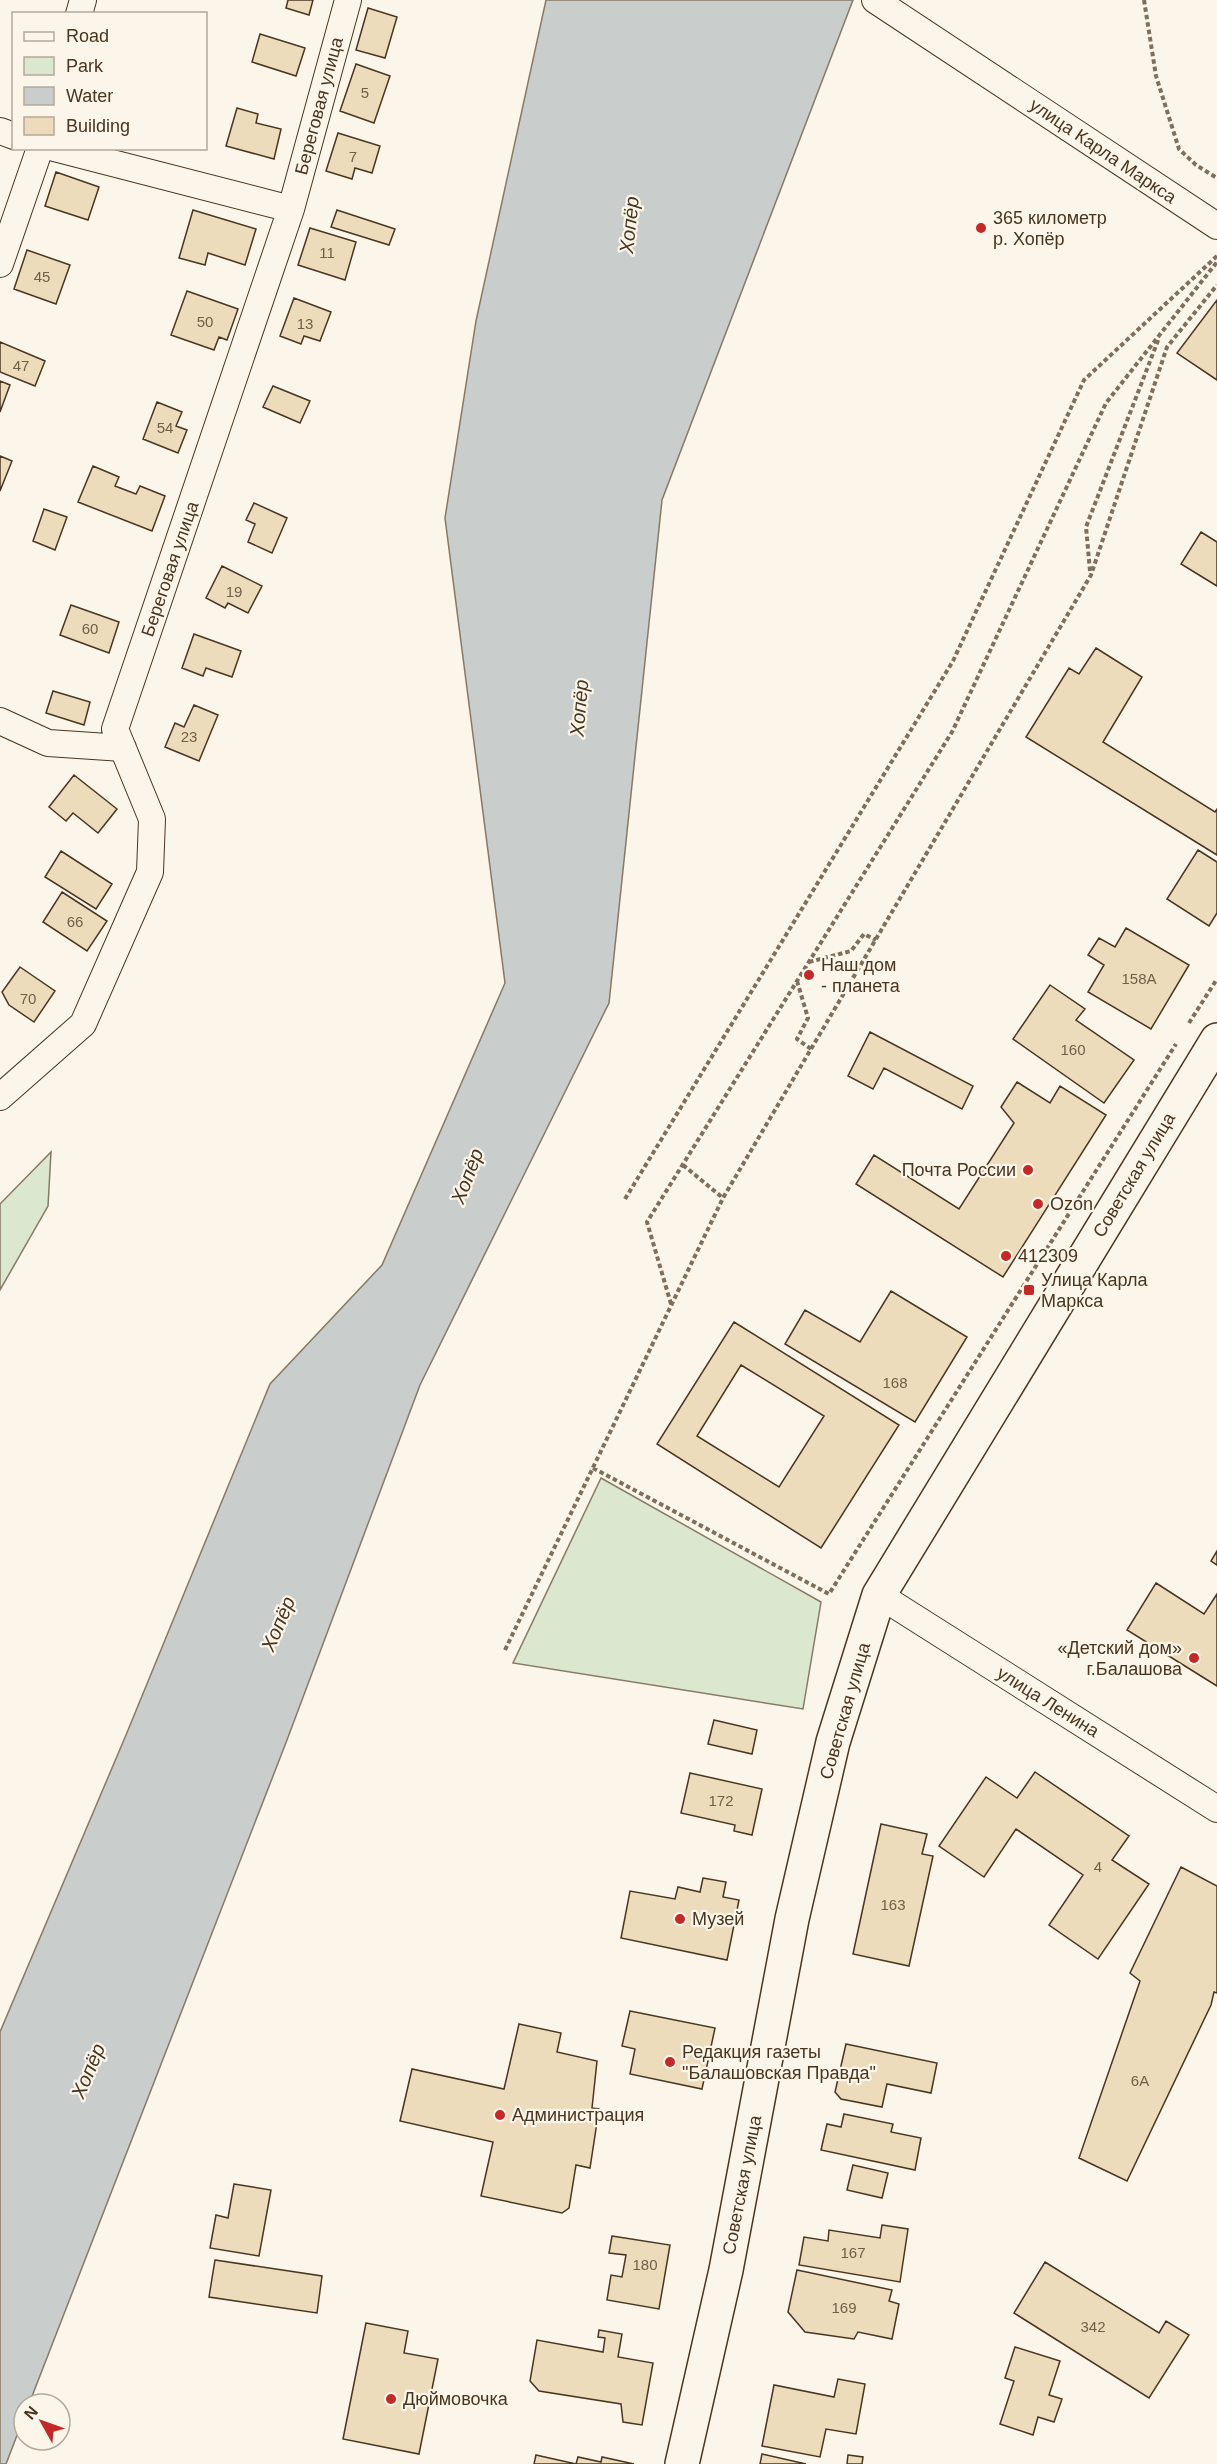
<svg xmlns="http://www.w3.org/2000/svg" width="1217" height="2464" font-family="Helvetica,sans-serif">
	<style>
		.green { fill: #dce7d0; stroke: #887966; stroke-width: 1.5 }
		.water { fill: #c9cecd; stroke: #887966; stroke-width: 1.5 }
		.building { fill: #ecdcbc; stroke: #4a3520; stroke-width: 1.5; fill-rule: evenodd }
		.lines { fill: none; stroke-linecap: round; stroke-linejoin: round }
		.street-casing { stroke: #4a3520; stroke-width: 28 }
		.secondary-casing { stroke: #4a3520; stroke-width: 36 }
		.path { stroke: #7f6f5c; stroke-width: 4; stroke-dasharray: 4.5 3; stroke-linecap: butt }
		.street { stroke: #fbf6e9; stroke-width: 26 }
		.secondary { stroke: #fbf6e9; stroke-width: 33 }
		.poi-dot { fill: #c62828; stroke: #fbf6e9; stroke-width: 2 }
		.labels { text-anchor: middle; stroke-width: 4.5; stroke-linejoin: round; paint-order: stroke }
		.number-label { font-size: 15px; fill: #725f47 }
		.street-label { font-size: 18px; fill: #4a3520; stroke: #fbf6e9 }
		.poi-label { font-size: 18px; fill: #4a3520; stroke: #fbf6e9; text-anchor: start }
		.water-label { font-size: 20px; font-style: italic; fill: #4a3520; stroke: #fbf6e9 }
	</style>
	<rect width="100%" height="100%" fill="#fbf6e9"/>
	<!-- green -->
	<path class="green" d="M 51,1152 L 48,1206 L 0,1290 L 0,1204 Z
		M 601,1478 L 821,1602 L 803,1709 L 513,1663 Z"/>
	<!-- water -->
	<path class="water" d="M 546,0 L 853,0 L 662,500 L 609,1003 L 420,1385 L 287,1740 L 29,2404 L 24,2404 L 24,2417 L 6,2464 L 0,2464 L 0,2032 L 126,1735 L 270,1384 L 382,1265 L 505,983 L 445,518 L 476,321 Z"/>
	<!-- building -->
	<path class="building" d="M 288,0 L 313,0 L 309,15 L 286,8 Z
		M 368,8 L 397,17 L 385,58 L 356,50 Z
		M 260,34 L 305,48 L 296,76 L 252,62 Z
		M 356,64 L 390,76 L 374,123 L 340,111 Z
		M 237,108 L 258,114 L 256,123 L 281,129 L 274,159 L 226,146 Z
		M 338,133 L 380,146 L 372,173 L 355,168 L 352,179 L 326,171 Z
		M 56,172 L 99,187 L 88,220 L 45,206 Z
		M 193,210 L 256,229 L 245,265 L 208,253 L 205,265 L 179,258 Z
		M 337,210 L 395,229 L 389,245 L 331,227 Z
		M 310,228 L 356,242 L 345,280 L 298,265 Z
		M 27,250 L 70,265 L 56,304 L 14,289 Z
		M 187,291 L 238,309 L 227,340 L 219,337 L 214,350 L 171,335 Z
		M 294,298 L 331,312 L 320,341 L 304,336 L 301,344 L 280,336 Z
		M 1217,300 L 1217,380 L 1177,353 Z
		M 0,342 L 45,361 L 35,386 L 0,372 Z
		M 0,381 L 10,385 L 0,412 Z
		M 273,386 L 310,401 L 300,423 L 263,407 Z
		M 157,402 L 182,412 L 176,426 L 187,430 L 178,453 L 143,439 Z
		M 0,456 L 12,461 L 0,491 Z
		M 93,466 L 119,477 L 115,486 L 136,494 L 140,486 L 165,496 L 152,531 L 78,502 Z
		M 254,503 L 287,518 L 272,553 L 248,542 L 255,524 L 246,520 Z
		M 44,509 L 67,517 L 55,550 L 33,541 Z
		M 1201,532 L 1217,542 L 1217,586 L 1181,564 Z
		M 222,566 L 262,586 L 248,613 L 228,603 L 225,608 L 206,598 Z
		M 71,605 L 119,622 L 109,653 L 60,635 Z
		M 194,634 L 241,651 L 232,677 L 206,668 L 203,676 L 182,668 Z
		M 1096,648 L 1142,677 L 1103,742 L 1215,812 L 1217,809 L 1217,855 L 1026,737 L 1069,668 L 1079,674 Z
		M 53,691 L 90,702 L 84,725 L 46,713 Z
		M 194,705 L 218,715 L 199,761 L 165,747 L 175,723 L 184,727 Z
		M 74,775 L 117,809 L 98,833 L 73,813 L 66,821 L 49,807 Z
		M 1198,850 L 1217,862 L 1217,913 L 1209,926 L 1167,899 Z
		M 61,851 L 112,884 L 96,909 L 45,877 Z
		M 62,892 L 107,921 L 87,951 L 43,922 Z
		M 1126,928 L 1189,965 L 1151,1029 L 1088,992 L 1104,965 L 1088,955 L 1099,938 L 1115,947 Z
		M 20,967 L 55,991 L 34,1022 L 9,1005 L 2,992 Z
		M 1050,985 L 1085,1009 L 1076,1020 L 1134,1060 L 1104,1103 L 1013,1039 Z
		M 870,1032 L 973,1086 L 962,1109 L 884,1068 L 873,1089 L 848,1076 Z
		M 1017,1082 L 1050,1103 L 1060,1086 L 1106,1115 L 1003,1277 L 856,1184 L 874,1155 L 959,1209 L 1014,1123 L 1001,1107 Z
		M 891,1291 L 967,1337 L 915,1422 L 785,1344 L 805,1310 L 860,1342 Z
		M 734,1322 L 899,1425 L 821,1548 L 657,1444 ZM 741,1365 L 824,1416 L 779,1487 L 697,1436 Z
		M 1217,1551 L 1217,1565 L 1211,1561 Z
		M 1156,1583 L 1204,1614 L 1217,1594 L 1217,1686 L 1127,1630 Z
		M 714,1720 L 757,1730 L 752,1754 L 708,1744 Z
		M 1035,1772 L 1129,1836 L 1112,1860 L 1149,1884 L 1098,1959 L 1049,1925 L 1083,1875 L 1016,1829 L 984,1877 L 939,1846 L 986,1777 L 1017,1798 Z
		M 690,1773 L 762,1789 L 752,1835 L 734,1831 L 735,1825 L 681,1813 Z
		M 881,1824 L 927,1834 L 922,1854 L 933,1856 L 909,1966 L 853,1954 Z
		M 1181,1867 L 1217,1886 L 1217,1993 L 1214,1992 L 1211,2005 L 1127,2181 L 1079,2158 L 1140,1981 L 1130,1973 Z
		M 703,1878 L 726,1882 L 723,1897 L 739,1900 L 727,1960 L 621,1938 L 630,1891 L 675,1899 L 678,1887 L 700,1892 Z
		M 630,2011 L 715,2028 L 702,2089 L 630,2074 L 635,2049 L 622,2046 Z
		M 519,2024 L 561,2033 L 557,2052 L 597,2061 L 592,2108 L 599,2109 L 590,2168 L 576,2165 L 569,2208 L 562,2213 L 481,2196 L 493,2142 L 400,2121 L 412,2069 L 504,2089 Z
		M 846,2044 L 937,2063 L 931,2093 L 887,2084 L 882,2107 L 841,2099 L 835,2092 Z
		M 844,2114 L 893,2124 L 891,2132 L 921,2138 L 915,2170 L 821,2150 L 827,2124 L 841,2127 Z
		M 853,2165 L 888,2173 L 882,2198 L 847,2190 Z
		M 234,2184 L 271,2190 L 259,2256 L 210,2248 L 216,2215 L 228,2218 Z
		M 882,2225 L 908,2229 L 900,2282 L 799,2265 L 804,2237 L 828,2241 L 829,2230 L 880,2238 Z
		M 612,2236 L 670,2245 L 659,2309 L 607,2300 L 611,2275 L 622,2277 L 626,2255 L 609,2253 Z
		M 215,2260 L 322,2276 L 317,2313 L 209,2297 Z
		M 1045,2262 L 1159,2333 L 1166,2321 L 1189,2335 L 1149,2398 L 1014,2313 Z
		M 797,2270 L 892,2290 L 889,2301 L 899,2304 L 892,2339 L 858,2332 L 854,2339 L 805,2332 L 788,2312 Z
		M 366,2323 L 408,2331 L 404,2353 L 438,2359 L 419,2454 L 343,2439 Z
		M 599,2330 L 622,2334 L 618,2357 L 653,2363 L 642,2425 L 623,2422 L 621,2404 L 539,2391 L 530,2381 L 537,2340 L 603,2352 L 605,2338 L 598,2337 Z
		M 1015,2347 L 1060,2361 L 1049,2395 L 1062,2399 L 1054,2422 L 1038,2417 L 1033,2435 L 1000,2424 L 1014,2381 L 1005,2378 Z
		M 838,2379 L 865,2384 L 856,2434 L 826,2429 L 820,2457 L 762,2446 L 774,2385 L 834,2397 Z
		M 762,2454 L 806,2464 L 760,2464 Z
		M 536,2455 L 576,2464 L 578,2457 L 601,2462 L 602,2457 L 634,2464 L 534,2464 Z
		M 848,2455 L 863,2457 L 862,2464 L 847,2464 Z"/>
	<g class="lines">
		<defs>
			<path id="street" d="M 875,0 L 1217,226
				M 79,14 L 83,0
				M 0,131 L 14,136
				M 54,148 L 291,209
				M 0,264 L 40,148
				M 0,721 L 48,743 L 123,748
				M 0,1097 L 83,1024 L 150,872 L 152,819 L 115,729 L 291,209 L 348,0
				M 879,1595 L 1217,1809"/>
			<path id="secondary" d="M 682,2464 L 726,2270 L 792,1919 L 833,1742 L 879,1595 L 1217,1040"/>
		</defs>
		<!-- street casing -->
		<use href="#street" class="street-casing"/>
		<!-- secondary casing -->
		<use href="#secondary" class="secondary-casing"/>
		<!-- path -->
		<path class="path" d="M 1144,0 L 1156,76 L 1179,149 L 1196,165 L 1217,178
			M 1090,571 L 1086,527 L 1159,338
			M 809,962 L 851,951 L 864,934 L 876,940
			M 797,981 L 808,1018 L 797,1039 L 811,1049
			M 1189,1023 L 1217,979
			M 683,1165 L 723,1198
			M 625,1199 L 953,661 L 1084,380 L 1217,256
			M 671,1304 L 647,1222 L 952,732 L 1106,403 L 1217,262
			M 593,1468 L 829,1594 L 1176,1044
			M 505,1650 L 723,1198 L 1091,575 L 1167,347 L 1217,285"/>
		<!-- street -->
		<use href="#street" class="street"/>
		<!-- secondary -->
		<use href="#secondary" class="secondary"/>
	</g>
	<!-- markers -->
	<g class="poi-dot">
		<circle cx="981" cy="228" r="6"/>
		<circle cx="809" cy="975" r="6"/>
		<circle cx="1028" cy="1170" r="6"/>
		<circle cx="1038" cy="1204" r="6"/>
		<circle cx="1006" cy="1256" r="6"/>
		<rect x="1023" y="1284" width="12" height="12" rx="3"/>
		<circle cx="1194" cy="1658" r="6"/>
		<circle cx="680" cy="1919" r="6"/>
		<circle cx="670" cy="2062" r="6"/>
		<circle cx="500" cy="2115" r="6"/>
		<circle cx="391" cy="2399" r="6"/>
	</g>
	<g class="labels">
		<!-- number labels -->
		<g class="number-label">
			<text x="365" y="98">5</text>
			<text x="353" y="162">7</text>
			<text x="327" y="258">11</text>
			<text x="42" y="282">45</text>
			<text x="205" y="327">50</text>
			<text x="305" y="329">13</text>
			<text x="21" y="371">47</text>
			<text x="165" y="433">54</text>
			<text x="234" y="597">19</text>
			<text x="90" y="634">60</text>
			<text x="189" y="742">23</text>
			<text x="75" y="927">66</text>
			<text x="1139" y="984">158А</text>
			<text x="28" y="1004">70</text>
			<text x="1073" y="1055">160</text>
			<text x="895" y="1388">168</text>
			<text x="721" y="1806">172</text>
			<text x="1098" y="1872">4</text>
			<text x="893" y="1910">163</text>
			<text x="1140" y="2086">6А</text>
			<text x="853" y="2258">167</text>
			<text x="645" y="2270">180</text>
			<text x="844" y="2313">169</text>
			<text x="1093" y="2332">342</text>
		</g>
		<!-- street labels -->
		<g class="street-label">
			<text transform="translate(319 106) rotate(-75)" y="6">Береговая улица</text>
			<text transform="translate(1103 151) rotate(34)" y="6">улица Карла Маркса</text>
			<text transform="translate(170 569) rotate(-71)" y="6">Береговая улица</text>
			<text transform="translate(1134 1175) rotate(-59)" y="6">Советская улица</text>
			<text transform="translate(1048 1702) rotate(32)" y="6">улица Ленина</text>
			<text transform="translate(845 1711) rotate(-74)" y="6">Советская улица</text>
			<text transform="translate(742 2185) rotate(-79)" y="6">Советская улица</text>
		</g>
		<!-- poi labels -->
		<g class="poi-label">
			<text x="993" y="224">365 километр<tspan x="993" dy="21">р. Хопёр</tspan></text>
			<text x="821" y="971">Наш дом<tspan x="821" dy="21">- планета</tspan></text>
			<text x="1016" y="1176" text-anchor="end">Почта России</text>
			<text x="1050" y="1210">Ozon</text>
			<text x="1018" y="1262">412309</text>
			<text x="1041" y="1286">Улица Карла<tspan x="1041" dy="21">Маркса</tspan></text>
			<text x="1182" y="1654" text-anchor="end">«Детский дом»<tspan x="1182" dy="21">г.Балашова</tspan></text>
			<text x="692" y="1925">Музей</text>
			<text x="682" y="2058">Редакция газеты<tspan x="682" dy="21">"Балашовская Правда"</tspan></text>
			<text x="512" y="2121">Администрация</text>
			<text x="403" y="2405">Дюймовочка</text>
		</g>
		<!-- water labels -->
		<g class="water-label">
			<text transform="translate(629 225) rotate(-84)" y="7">Хопёр</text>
			<text transform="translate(579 708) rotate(-85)" y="7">Хопёр</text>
			<text transform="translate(467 1176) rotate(-69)" y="7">Хопёр</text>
			<text transform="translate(278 1624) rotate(-67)" y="7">Хопёр</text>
			<text transform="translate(88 2071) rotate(-67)" y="7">Хопёр</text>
		</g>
	</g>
	<!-- legend -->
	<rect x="12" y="12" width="195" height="138" fill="#fbf6e9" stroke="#b4a999" stroke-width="1.5"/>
	<rect x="24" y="32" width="30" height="9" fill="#fbf6e9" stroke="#b4a999" stroke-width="1.5"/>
	<text x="66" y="42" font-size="18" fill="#4a3520">Road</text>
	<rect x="24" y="57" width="30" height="18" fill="#dce7d0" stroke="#b4a999" stroke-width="1.5"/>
	<text x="66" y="72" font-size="18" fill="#4a3520">Park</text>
	<rect x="24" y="87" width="30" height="18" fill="#c9cecd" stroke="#b4a999" stroke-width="1.5"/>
	<text x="66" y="102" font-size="18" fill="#4a3520">Water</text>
	<rect x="24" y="117" width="30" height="18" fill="#ecdcbc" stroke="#b4a999" stroke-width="1.5"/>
	<text x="66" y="132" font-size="18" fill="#4a3520">Building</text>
	<!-- north arrow -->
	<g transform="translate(42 2422) rotate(310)"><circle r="28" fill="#fbf6e9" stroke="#b4a999" stroke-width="1.5"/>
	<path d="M0-4.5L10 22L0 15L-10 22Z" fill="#c62828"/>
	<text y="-9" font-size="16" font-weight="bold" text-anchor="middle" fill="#4a3520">N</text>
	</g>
</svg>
